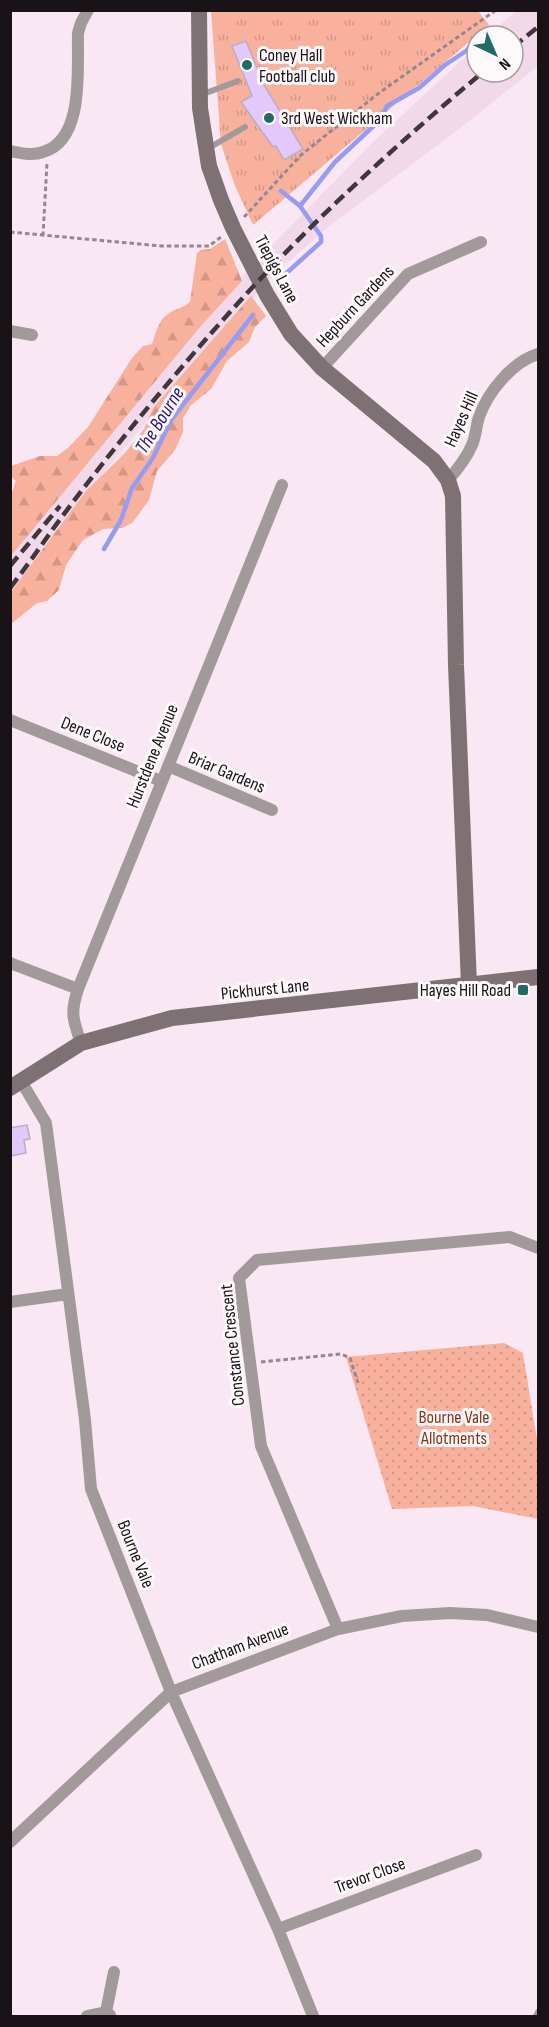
<svg xmlns="http://www.w3.org/2000/svg" width="549" height="2027" font-family="'Sofia Sans Condensed',sans-serif">
	<style>
		.built { fill: #f2d9ea }
		.grass { fill: url(#grass-tufts) }
		.forest { fill: url(#forest-firs) }
		.garden { fill: url(#garden-dots) }
		.lines { fill: none; stroke-linecap: round; stroke-linejoin: round }
		.stream { stroke: #959cf2; stroke-width: 4.5 }
		.building { fill: #e3c8fb; stroke: #b7afbf; stroke-width: 1.5 }
		.path { stroke: #948890; stroke-width: 3; stroke-dasharray: 4.5 3; stroke-linecap: butt }
		.lane { stroke: #a2999a; stroke-width: 6 }
		.street { stroke: #a2999a; stroke-width: 12 }
		.secondary { stroke: #7e7173; stroke-width: 16 }
		.rail { stroke: #3f373c; stroke-width: 4.5; stroke-dasharray: 12 6; stroke-linecap: butt }
		.poi-dot { fill: #1f6b68; stroke: #fdf9fb; stroke-width: 2 }
		.labels { text-anchor: middle; stroke-width: 6; stroke-linejoin: round; paint-order: stroke }
		.poi-label { font-size: 18px; fill: #191317; stroke: #fdf9fb; text-anchor: start }
		.street-label { font-size: 18px; fill: #191317; stroke: #fdf9fb }
		.park-label { font-size: 18px; fill: #8a341a; stroke: #fdf9fb }
		.water-label { font-size: 20px; font-style: italic; fill: #261579; stroke: #fdf9fb }
	</style>
	<defs>
		<pattern id="grass-tufts" width="24" height="20" patternUnits="userSpaceOnUse" patternTransform="scale(1.5)"><rect width="24" height="20" fill="#f8b19d"/><path d="M3 7l-1-3M5 7V3M7 7l1-3M15 17l-1-3M17 17v-4M19 17l1-3" fill="none" stroke="#d49786"/></pattern>
		<pattern id="forest-firs" width="22" height="20" patternUnits="userSpaceOnUse" patternTransform="scale(1.5)"><rect width="22" height="20" fill="#f8b19d"/><path d="M5 1l3.5 6h-7zM16 11l3.5 6h-7z" fill="#d49786"/></pattern>
		<pattern id="garden-dots" width="8" height="8" patternUnits="userSpaceOnUse" patternTransform="scale(1.5)"><rect width="8" height="8" fill="#f8b19d"/><path d="M2 2h.1M6 6h.1" fill="none" stroke="#d49786" stroke-width="1.8" stroke-linecap="round"/></pattern>
	</defs>
	<rect width="100%" height="100%" fill="#f9e7f3"/>
	<!-- built -->
	<path class="built" d="M 516,11 L 538,11 L 538,66 L 458,130 L 327,228 L 275,274 L 200,357 L 106,470 L 11,596 L 11,551 L 193,329 L 242,276 L 373,142 L 477,46 L 477,72 L 513,72 L 513,36 L 488,36 Z"/>
	<!-- grass -->
	<path class="grass" d="M 211,11 L 478,11 L 489,25 L 253,225 L 235,186 L 221,144 Z"/>
	<!-- forest -->
	<path class="forest" d="M 225,239 L 242,281 L 200,327 L 11,556 L 11,495 L 16,481 L 11,477 L 11,466 L 40,456 L 57,456 L 69,447 L 88,427 L 132,358 L 143,346 L 152,344 C 156,333 158,321 168,314 C 175,309 183,308 190,302 L 197,253 L 201,250 L 210,249 Z
		M 251,296 L 266,316 L 255,327 L 249,342 L 227,361 L 211,389 L 190,406 L 183,418 L 183,432 L 175,450 L 157,471 L 149,500 L 132,523 L 122,528 L 103,529 L 83,540 L 66,565 L 59,590 L 47,601 L 37,603 L 11,624 L 11,592 L 86,491 L 125,453 L 144,429 L 153,408 Z"/>
	<!-- garden -->
	<path class="garden" d="M 504,1343 L 523,1353 L 538,1446 L 538,1519 L 473,1506 L 392,1509 L 346,1357 Z"/>
	<g class="lines">
		<!-- stream -->
		<path class="stream" d="M 481,36 L 483,35
			M 281,191 L 300,206 L 321,236 L 321,242 L 281,278
			M 300,206 L 335,162 L 380,120 L 387,106 L 419,88 L 445,65 L 466,51 L 477,39
			M 104,549 L 121,520 L 132,488 L 153,458 L 171,420 L 253,315"/>
	</g>
	<!-- building -->
	<path class="building" d="M 246,41 L 264,85 L 303,149 L 284,160 L 276,146 L 273,147 L 241,102 L 252,96 L 232,46 Z
		M 27,1125 L 30,1139 L 24,1140 L 26,1153 L 10,1156 L 10,1128 Z"/>
	<g class="lines">
		<!-- path -->
		<path class="path" d="M 244,217 L 301,155 L 379,93 L 496,10
			M 10,232 L 161,246 L 209,246 L 221,237
			M 43,236 L 47,163
			M 261,1362 L 341,1354 L 350,1358 L 358,1383"/>
		<!-- lane -->
		<path class="lane" d="M 203,94 L 238,81
			M 207,149 L 245,127
			M 536,2016 L 538,2012"/>
		<!-- street -->
		<path class="street" d="M 10,151 C 21,153 32,156 43,152 C 85,140 77,68 78,33 L 81,23 L 88,10
			M 10,331 L 32,335
			M 322,368 L 408,274 L 481,242
			M 448,480 C 457,470 467,457 472,445 C 476,436 476,426 479,417 C 488,392 512,362 538,354
			M 10,720 L 161,781
			M 168,766 L 272,810
			M 10,963 L 78,989
			M 81,1043 C 73,1020 70,1013 78,989 L 282,485
			M 21,1081 L 46,1123 L 85,1420 L 91,1489 L 171,1692 L 278,1929 L 313,2016
			M 10,1302 L 68,1294
			M 338,1629 L 261,1446 L 239,1278 L 257,1260 L 510,1237 L 538,1248
			M 10,1842 L 171,1692 L 338,1629 L 402,1616 L 450,1613 L 487,1615 L 538,1627
			M 278,1929 L 476,1855
			M 106,2012 L 114,1972
			M 87,2016 L 106,2012 L 110,2015"/>
		<!-- secondary -->
		<path class="secondary" d="M 199,10 L 200,108 L 209,166 L 221,200 L 233,228 L 267,295 L 291,334 L 322,368 L 434,461 L 448,480 L 453,496 L 456,665 L 469,985
			M 10,1088 L 81,1043 L 172,1018 L 538,977"/>
		<!-- rail -->
		<path class="rail" d="M 513,47 L 538,27
			M 10,566 L 60,506
			M 10,588 C 28,565 44,541 61,518 C 120,439 184,362 250,290 C 322,212 402,140 483,72"/>
	</g>
	<!-- markers -->
	<g class="poi-dot">
		<circle cx="247" cy="65" r="6"/>
		<circle cx="269" cy="118" r="6"/>
		<rect x="517" y="984" width="12" height="12" rx="3"/>
	</g>
	<g class="labels">
		<!-- poi labels -->
		<g class="poi-label">
			<text x="259" y="61">Coney Hall<tspan x="259" dy="21">Football club</tspan></text>
			<text x="281" y="124">3rd West Wickham</text>
			<text x="511" y="996" text-anchor="end">Hayes Hill Road</text>
		</g>
		<!-- street labels -->
		<g class="street-label">
			<text transform="translate(277 269) rotate(62)" y="6">Tiepigs Lane</text>
			<text transform="translate(355 306) rotate(-47)" y="6">Hepburn Gardens</text>
			<text transform="translate(461 419) rotate(-66)" y="6">Hayes Hill</text>
			<text transform="translate(93 734) rotate(22)" y="6">Dene Close</text>
			<text transform="translate(152 756) rotate(-68)" y="6">Hurstdene Avenue</text>
			<text transform="translate(227 772) rotate(23)" y="6">Briar Gardens</text>
			<text transform="translate(265 989) rotate(-6)" y="6">Pickhurst Lane</text>
			<text transform="translate(232 1345) rotate(-96)" y="6">Constance Crescent</text>
			<text transform="translate(136 1554) rotate(68)" y="6">Bourne Vale</text>
			<text transform="translate(240 1646) rotate(-21)" y="6">Chatham Avenue</text>
			<text transform="translate(370 1875) rotate(-20)" y="6">Trevor Close</text>
		</g>
		<!-- park labels -->
		<g class="park-label">
			<text x="454" y="1423">Bourne Vale<tspan x="454" dy="21">Allotments</tspan></text>
		</g>
		<!-- water labels -->
		<g class="water-label">
			<text transform="translate(159 420) rotate(-58)" y="7">The Bourne</text>
		</g>
	</g>
	<!-- border -->
	<rect width="549" height="2027" fill="none" stroke="#191317" stroke-width="24"/>
	<!-- north arrow -->
	<g transform="translate(495 54) rotate(136)"><circle r="28" fill="#fdf9fb" stroke="#a29da0" stroke-width="1.5"/>
	<path d="M0-4.5L10 22L0 15L-10 22Z" fill="#1f6b68"/>
	<text y="-9" font-size="16" font-weight="bold" text-anchor="middle" fill="#191317">N</text>
	</g>
</svg>
